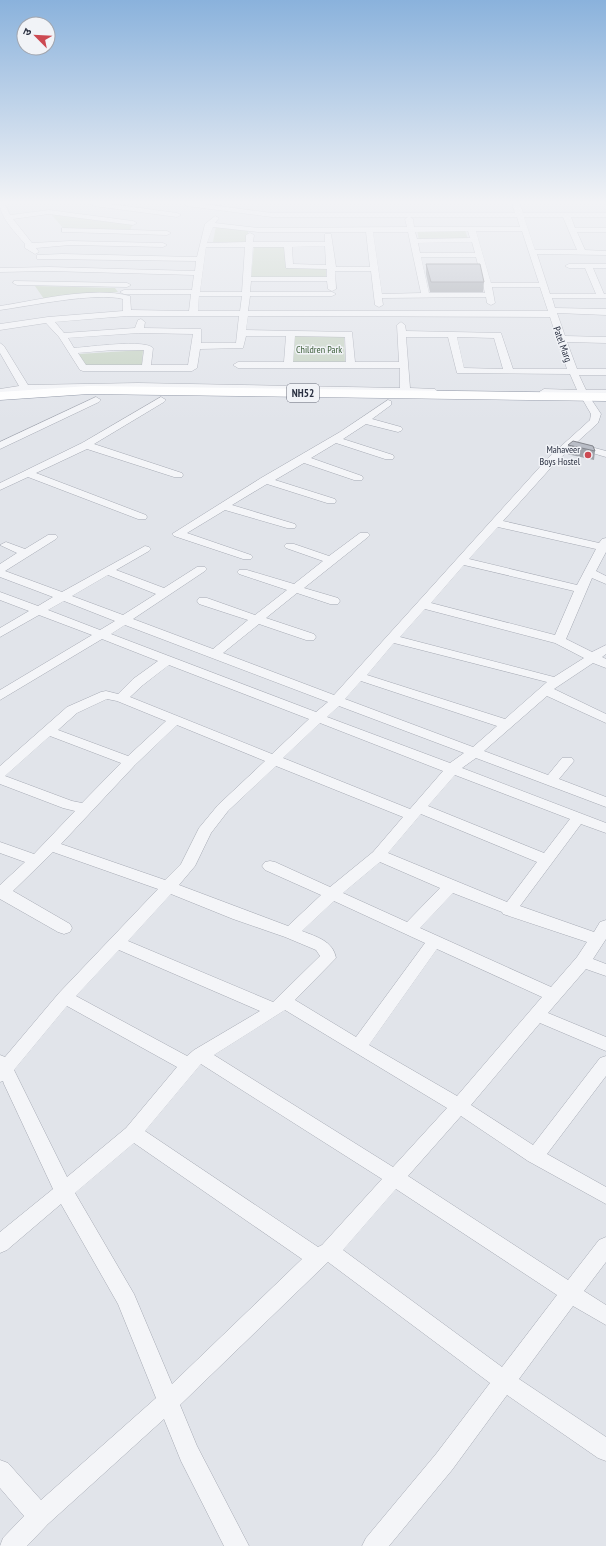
<svg xmlns="http://www.w3.org/2000/svg" width="606" height="1546" font-family="'PT Sans Narrow','Noto Sans Devanagari',sans-serif">
	<style>
		.green { fill: #c6d3c3 }
		.lines { fill: none; stroke-linecap: round; stroke-linejoin: round }
		.minor-casing { stroke: #a6aab4; stroke-width: 1 }
		.highway-casing { stroke: #8990a0; stroke-width: 1 }
		.minor { fill: #f4f5f8; fill-rule: evenodd }
		.highway { fill: #fff; fill-rule: evenodd }
		.wall { fill: #9fa3aa }
		.building { fill: #b9bdc6; stroke: #82848b }
		.poi-dot { fill: #cc4952; stroke: #f1f3f7; stroke-width: 1.5 }
		.labels { text-anchor: middle; stroke-width: 3; stroke-linejoin: round; paint-order: stroke }
		.far-street-label { font-size: 10px; fill: #2a3041; stroke: #f1f3f7 }
		.far-park-label { font-size: 10px; fill: #3b5d37; stroke: #f1f3f7 }
		.far-poi-label { font-size: 10px; fill: #2a3041; stroke: #f1f3f7; text-anchor: end }
		.shield { fill: #f1f3f7; stroke: #666a78; stroke-width: 1 }
		.shield-label { font-size: 11px; font-weight: bold; fill: #2a3041 }
	</style>
	<rect width="100%" height="100%" fill="#e1e4ea"/>
	<!-- green -->
	<path class="green" d="M 49,212 L 133,223 L 129,233 L 65,230 Z
		M 216,226 L 248,230 L 248,243 L 213,242 Z
		M 417,230 L 465,230 L 468,239 L 419,240 Z
		M 254,245 L 287,245 L 286,268 L 326,268 L 326,278 L 251,278 Z
		M 35,286 L 115,288 L 118,292 L 44,299 Z
		M 294,335 L 344,335 L 345,363 L 293,363 Z
		M 143,350 L 142,366 L 84,366 L 79,354 Z"/>
	<g class="lines">
		<defs>
			<path id="minor" d="M 0,204 L 5,204 L 10,215 L 49,210 L 133,221 L 137,223 L 133,225 L 49,214 L 13,219 L 32,243 L 70,241 L 163,243 L 167,245 L 163,247 L 70,245 L 36,248 L 39,252 L 35,254 L 25,248 L 25,244 C 17,234 0,218 0,204 Z
				M 91,204 L 111,204 L 177,213 L 181,215 L 177,217 L 94,206 Z
				M 184,204 L 204,204 L 272,213 L 515,213 L 512,204 L 520,204 L 523,213 L 606,213 L 606,217 L 571,217 L 575,228 L 606,228 L 606,232 L 577,232 L 585,250 L 606,251 L 606,255 L 537,254 L 550,294 L 596,294 L 585,268 L 569,268 L 565,266 L 569,264 L 606,264 L 606,268 L 593,268 L 604,294 L 606,294 L 606,298 L 552,298 L 555,308 L 606,309 L 606,315 L 557,313 L 565,336 L 606,337 L 606,343 L 567,342 L 577,369 L 606,369 L 606,375 L 579,375 L 586,390 L 606,390 L 606,396 L 589,396 L 601,414 L 598,423 L 576,443 L 606,451 L 606,457 L 572,447 L 556,462 L 503,521 L 599,543 L 602,539 L 606,538 L 606,552 L 596,571 L 606,576 L 606,584 L 592,578 L 566,639 L 592,652 L 606,645 L 606,654 L 602,657 L 606,659 L 606,668 L 593,663 L 554,689 L 606,714 L 606,723 L 547,696 L 484,751 L 548,775 L 562,758 L 572,758 L 574,761 L 559,779 L 606,797 L 606,807 L 476,758 L 462,768 L 606,823 L 606,833 L 581,824 L 520,906 L 594,932 L 600,922 L 606,920 L 606,939 L 593,959 L 606,964 L 606,976 L 586,969 L 548,1013 L 606,1037 L 606,1051 L 540,1023 L 471,1105 L 533,1145 L 600,1058 L 606,1056 L 606,1076 L 547,1154 L 606,1187 L 606,1204 L 528,1161 L 461,1116 L 408,1176 L 568,1280 L 599,1240 L 606,1237 L 606,1262 L 584,1291 L 606,1305 L 606,1325 L 573,1306 L 519,1379 L 606,1437 L 606,1461 L 598,1458 L 507,1395 L 452,1470 L 389,1546 L 362,1546 L 366,1538 L 436,1454 L 490,1383 L 328,1262 L 180,1405 L 197,1446 L 249,1546 L 224,1546 L 181,1461 L 164,1419 L 48,1524 L 27,1546 L 0,1546 L 3,1538 L 24,1516 L 0,1488 L 0,1460 L 8,1463 L 41,1500 L 156,1398 L 118,1304 L 61,1204 L 7,1250 L 0,1253 L 0,1232 L 53,1189 L 4,1084 L 3,1081 L 0,1082 L 0,1055 L 5,1057 L 59,993 L 158,889 L 53,852 L 13,891 L 70,924 L 72,928 L 70,932 L 64,934 L 58,932 L 0,899 L 0,885 L 25,862 L 0,853 L 0,842 L 34,854 L 75,811 L 63,808 L 0,784 L 0,766 L 67,707 L 101,692 L 106,691 L 118,694 L 133,679 L 158,661 L 102,639 L 0,700 L 0,690 L 92,635 L 39,615 L 0,637 L 0,628 L 29,611 L 0,600 L 0,592 L 38,606 L 53,597 L 0,577 L 0,564 L 17,553 L 0,545 L 6,542 L 25,549 L 48,535 L 56,535 L 58,537 L 56,539 L 5,571 L 62,592 L 145,546 L 149,547 L 151,549 L 149,551 L 116,570 L 164,588 L 197,567 L 205,567 L 207,569 L 205,571 L 133,619 L 213,649 L 248,620 L 199,604 L 197,601 L 199,598 L 207,598 L 255,615 L 287,590 L 239,574 L 237,572 L 239,570 L 247,570 L 294,584 L 323,561 L 286,548 L 284,546 L 286,544 L 294,544 L 329,556 L 360,533 L 368,533 L 370,535 L 368,537 L 304,588 L 338,598 L 340,601 L 338,604 L 330,604 L 297,593 L 266,618 L 314,634 L 316,637 L 314,640 L 306,640 L 259,624 L 223,653 L 334,695 L 548,458 L 590,420 L 591,414 L 580,395 L 544,395 L 539,392 L 544,389 L 577,390 L 570,374 L 457,373 L 448,337 L 406,337 L 410,388 L 435,389 L 437,391 L 432,394 L 138,389 L 31,391 L 33,393 L 28,396 L 25,395 L 22,391 L 0,395 L 0,389 L 19,386 L 0,353 L 0,343 L 4,346 L 28,385 L 138,383 L 400,388 L 400,368 L 238,368 L 233,365 L 238,362 L 284,362 L 286,336 L 246,336 L 243,348 L 200,349 L 197,368 L 192,371 L 83,371 L 80,370 L 59,337 L 46,323 L 0,330 L 0,324 L 48,317 L 123,311 L 123,299 C 95,292 30,306 0,310 L 0,306 C 39,300 92,286 130,296 L 131,310 L 189,311 L 191,294 L 124,294 L 120,292 L 124,290 L 192,290 L 194,275 L 49,271 L 0,272 L 0,268 L 49,267 L 195,271 L 196,261 L 40,259 L 37,259 L 37,255 L 62,254 L 197,257 L 205,224 L 215,216 L 219,218 L 215,223 L 258,228 L 407,227 L 405,219 L 408,217 L 272,217 L 187,206 ZM 410,217 L 517,217 L 520,227 L 414,227 L 413,219 ZM 524,217 L 563,217 L 577,250 L 535,250 ZM 213,227 L 258,232 L 366,232 L 370,267 L 336,267 L 331,234 L 325,234 L 325,242 L 253,242 L 254,235 L 250,233 L 246,235 L 246,242 L 207,243 ZM 468,231 L 470,238 L 417,239 L 415,232 ZM 476,231 L 522,231 L 539,283 L 491,283 ZM 373,232 L 408,232 L 421,293 L 382,294 ZM 472,242 L 475,253 L 420,253 L 418,243 ZM 325,246 L 326,265 L 293,264 L 292,247 ZM 206,247 L 245,247 L 242,292 L 200,292 ZM 253,247 L 284,247 L 286,268 L 327,269 L 327,277 L 251,277 ZM 421,257 L 476,257 L 485,293 L 429,293 ZM 335,271 L 371,271 L 375,305 L 379,307 L 383,305 L 382,298 L 486,297 L 487,303 L 491,305 L 495,303 L 492,287 L 540,287 L 548,311 L 248,311 L 250,296 L 332,296 L 336,294 L 332,292 L 250,292 L 251,281 L 327,281 L 328,289 L 332,291 L 336,289 ZM 199,296 L 242,296 L 240,311 L 198,311 ZM 127,316 L 239,316 L 236,343 L 201,343 L 201,329 L 144,328 L 145,322 L 141,319 L 138,320 L 135,328 L 64,333 L 55,322 ZM 248,316 L 550,317 L 567,369 L 513,369 L 501,333 L 406,331 L 405,325 L 401,322 L 397,325 L 399,362 L 355,362 L 352,332 L 246,330 ZM 139,333 L 193,334 L 188,365 L 151,365 L 153,348 C 145,339 89,347 74,348 L 68,338 ZM 295,336 L 345,337 L 346,362 L 293,362 ZM 457,337 L 494,338 L 503,369 L 464,368 ZM 114,350 L 144,350 L 142,365 L 86,365 L 78,353 ZM 498,527 L 596,549 L 577,585 L 469,559 ZM 464,565 L 574,591 L 555,635 L 431,603 ZM 108,575 L 156,594 L 123,615 L 72,596 ZM 64,601 L 115,621 L 100,630 L 48,610 ZM 425,609 L 555,643 L 584,658 L 554,677 L 400,637 ZM 125,625 L 328,702 L 316,712 L 111,634 ZM 394,643 L 547,682 L 505,719 L 367,675 ZM 169,665 L 309,719 L 272,754 L 130,697 L 143,685 ZM 361,681 L 497,726 L 473,747 L 345,699 ZM 107,699 L 117,701 L 166,721 L 128,756 L 58,730 L 77,713 ZM 339,706 L 464,753 L 450,763 L 327,717 ZM 320,723 L 443,771 L 410,809 L 283,758 ZM 177,725 L 265,761 L 218,805 L 199,828 L 181,864 L 165,880 L 61,844 L 135,765 ZM 50,736 L 121,763 L 82,803 L 72,801 L 5,776 ZM 276,766 L 403,817 L 373,852 L 330,887 L 275,862 L 270,861 L 265,862 L 262,866 L 265,870 L 321,895 L 288,926 L 179,885 L 195,866 L 211,833 L 228,811 ZM 455,775 L 570,819 L 544,853 L 428,806 ZM 421,814 L 537,862 L 507,902 L 388,853 ZM 380,862 L 440,888 L 407,922 L 343,893 ZM 453,893 L 502,912 L 503,914 L 587,942 L 577,957 L 551,987 L 420,928 ZM 171,894 L 233,919 L 285,937 L 316,950 L 320,956 L 273,1002 L 128,941 ZM 334,901 L 425,943 L 356,1037 L 295,1000 L 336,958 C 333,941 317,937 302,931 ZM 437,949 L 542,997 L 457,1096 L 369,1045 ZM 119,950 L 260,1011 L 194,1050 L 187,1056 L 76,996 ZM 67,1006 L 177,1067 L 126,1128 L 67,1177 L 14,1070 ZM 285,1010 L 447,1108 L 393,1167 L 214,1055 ZM 201,1064 L 382,1179 L 322,1245 L 318,1247 L 145,1131 ZM 134,1143 L 302,1259 L 172,1384 L 134,1294 L 75,1193 ZM 396,1189 L 557,1295 L 502,1367 L 343,1250 Z
				M 62,228 L 167,231 L 171,233 L 167,235 L 65,232 L 62,232 Z
				M 14,281 L 127,283 L 131,285 L 127,287 L 17,285 L 13,283 Z
				M 96,397 L 101,400 L 99,402 L 0,449 L 0,442 Z
				M 161,397 L 166,400 L 164,402 L 94,444 L 182,473 L 183,475 L 182,477 L 174,477 L 87,449 L 36,473 L 146,515 L 147,517 L 146,519 L 138,519 L 28,477 L 0,490 L 0,483 L 82,443 Z
				M 388,400 L 391,401 L 391,405 L 372,419 L 401,427 L 403,429 L 401,431 L 398,432 L 366,424 L 343,439 L 393,455 L 394,457 L 393,459 L 385,459 L 336,443 L 311,458 L 362,476 L 363,478 L 362,480 L 354,480 L 304,463 L 275,480 L 335,499 L 336,501 L 335,503 L 327,503 L 267,484 L 232,505 L 295,524 L 296,526 L 295,528 L 287,528 L 225,510 L 187,533 L 251,555 L 253,557 L 251,559 L 243,559 L 174,536 L 172,534 L 261,478 L 340,432 Z"/>
			<path id="highway" d="M 89,386 L 606,393 L 606,401 L 89,394 L 0,400 L 0,392 Z"/>
		</defs>
		<!-- minor casing -->
		<use href="#minor" class="minor-casing"/>
		<!-- highway casing -->
		<use href="#highway" class="highway-casing"/>
		<!-- minor -->
		<use href="#minor" class="minor"/>
		<!-- highway -->
		<use href="#highway" class="highway"/>
	</g>
	<!-- wall -->
	<path class="wall" d="M 426,264 L 484,282 L 483,292 L 430,292 L 426,274 Z
		M 568,445 L 595,451 L 594,460 L 567,454 Z"/>
	<!-- building -->
	<path class="building" d="M 426,264 L 480,264 L 484,282 L 431,282 Z
		M 573,441 L 593,446 L 595,451 L 568,445 Z"/>
	<!-- sky -->
	<linearGradient id="sky" x2="0" y2="1"><stop stop-color="#8ab2dc"/><stop offset="0.48" stop-color="#f2f3f6"/><stop offset="1" stop-color="#f2f3f6" stop-opacity="0"/></linearGradient>
	<rect width="606" height="421" fill="url(#sky)"/>
	<!-- markers -->
	<circle class="poi-dot" cx="588" cy="455" r="4"/>
	<g class="labels">
		<!-- far-street labels -->
		<g class="far-street-label">
			<text transform="translate(563 344) rotate(70)" y="4">Patel Marg</text>
		</g>
		<!-- far-park labels -->
		<g class="far-park-label">
			<text x="319" y="353">Children Park</text>
		</g>
		<!-- far-poi labels -->
		<g class="far-poi-label">
			<text x="580" y="453">Mahaveer<tspan x="580" dy="12">Boys Hostel</tspan></text>
		</g>
		<!-- shield labels -->
		<rect class="shield" x="287" y="384" width="32" height="18" rx="3"/>
		<g class="shield-label">
			<text x="303" y="397">NH52</text>
		</g>
	</g>
	<!-- north arrow -->
	<g transform="translate(36 36) rotate(294)"><circle r="19" fill="#f1f3f7" stroke="#a1a5ae"/>
	<path d="M0-3L7 15L0 10L-7 15Z" fill="#cc4952"/>
	<text y="-6" font-size="11" font-weight="bold" text-anchor="middle" fill="#2a3041">उ</text>
	</g>
</svg>
